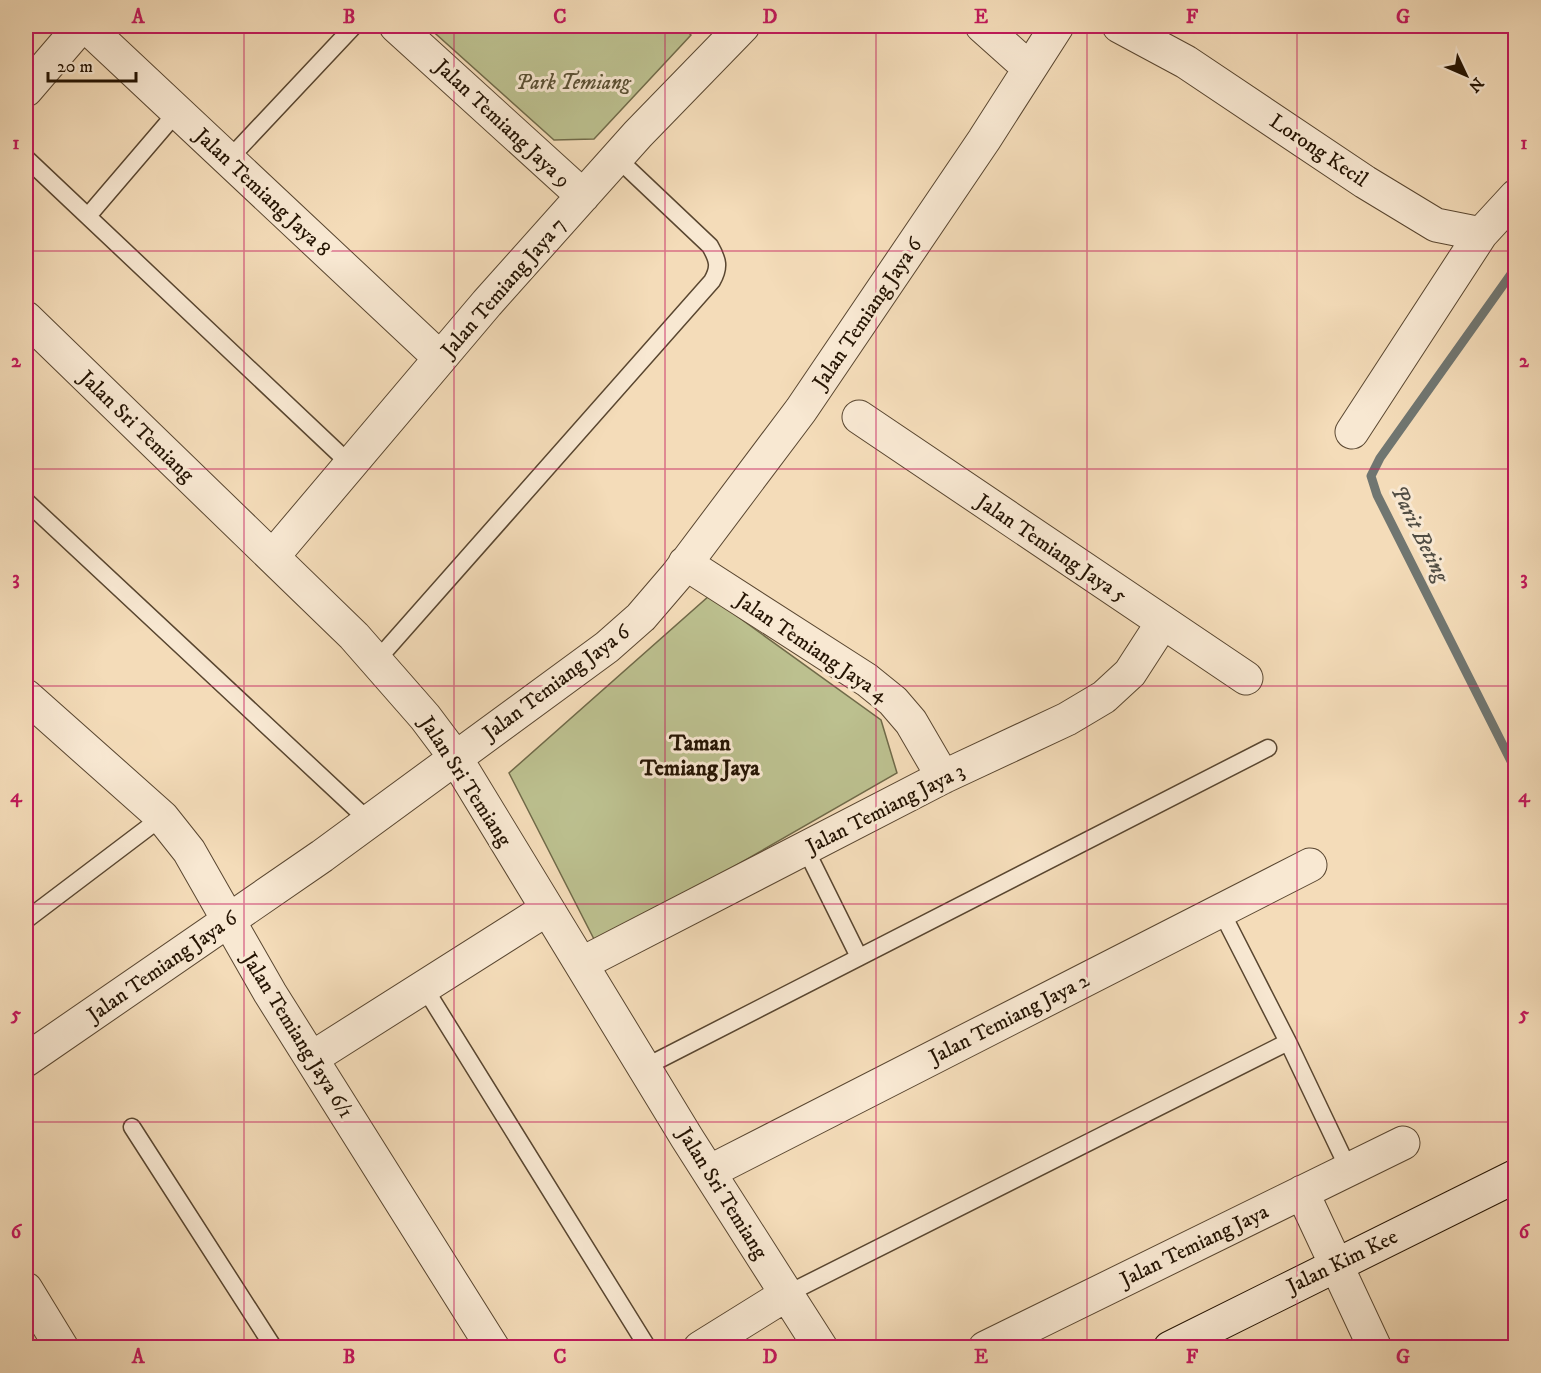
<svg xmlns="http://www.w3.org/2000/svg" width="1541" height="1373" font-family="'IM FELL DW Pica',serif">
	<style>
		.green { fill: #bcc08f; stroke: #706a49; stroke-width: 1.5 }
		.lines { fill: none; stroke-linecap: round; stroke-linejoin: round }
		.stream { stroke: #707671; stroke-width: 9 }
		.lane-casing { stroke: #594630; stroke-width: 19 }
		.street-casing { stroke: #594630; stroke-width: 35 }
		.secondary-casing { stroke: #251403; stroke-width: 35 }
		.lane { stroke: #f8e8d2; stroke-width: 16 }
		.street { stroke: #f8e8d2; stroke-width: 33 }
		.secondary { stroke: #f8e8d2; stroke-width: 33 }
		.grid { fill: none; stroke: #c2185b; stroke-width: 1.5; stroke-opacity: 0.55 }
		.labels { text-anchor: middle; stroke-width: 6; stroke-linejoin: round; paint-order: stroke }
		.park-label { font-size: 21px; font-style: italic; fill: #5a5034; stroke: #f8e8d2 }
		.street-label { font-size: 21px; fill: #251403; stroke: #f8e8d2 }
		.water-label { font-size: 22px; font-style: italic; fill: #514d43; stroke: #f8e8d2 }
		.neighbourhood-label { font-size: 22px; font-weight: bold; fill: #251403; stroke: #f8e8d2 }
		.neatline { fill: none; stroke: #c2185b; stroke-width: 2 }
		.grid-label { font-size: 20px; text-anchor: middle; font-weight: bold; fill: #c2185b }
	</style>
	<rect width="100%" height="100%" fill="#f4dcb9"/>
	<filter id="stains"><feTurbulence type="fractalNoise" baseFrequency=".00333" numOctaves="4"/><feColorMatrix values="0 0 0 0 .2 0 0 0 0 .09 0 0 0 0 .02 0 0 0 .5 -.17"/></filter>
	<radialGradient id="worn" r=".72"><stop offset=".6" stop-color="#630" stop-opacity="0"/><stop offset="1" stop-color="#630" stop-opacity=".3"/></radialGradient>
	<!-- green -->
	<path class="green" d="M 427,26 L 681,26 L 691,35 L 594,139 L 554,140 Z
		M 709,596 L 881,720 L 897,773 L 597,945 L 509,773 Z"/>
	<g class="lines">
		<!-- stream -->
		<path class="stream" d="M 1516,267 L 1380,458 L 1371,476 L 1377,495 L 1516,771"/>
		<defs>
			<path id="lane" d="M 26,158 L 350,464
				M 228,160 L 354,26
				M 88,216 L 177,112
				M 26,501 L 369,821
				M 377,660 L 712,281 C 720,267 718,260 710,246 L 617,158
				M 805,848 L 859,957
				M 1221,911 L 1288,1042 L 1349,1170
				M 26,920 L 162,817
				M 424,987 L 648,1348
				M 645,1067 L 1268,748
				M 132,1127 L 274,1348
				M 787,1294 L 1288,1042"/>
			<path id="street" d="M 86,26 L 440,358
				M 396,26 L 583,196
				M 982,26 L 1029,68
				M 1119,26 L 1186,62 L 1365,182 L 1436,225 L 1481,234 L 1516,196
				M 26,90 L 81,26
				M 26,318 L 354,636 L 425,717 L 455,757 L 687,1138 L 821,1348
				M 859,417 L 1246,678
				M 1352,432 L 1481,234
				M 273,556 L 487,303 L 638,134 L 743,26
				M 685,563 L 867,680 L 893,701 L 911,722 L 943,777
				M 26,696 L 162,817 L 189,851 L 270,993 L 493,1348
				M 581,964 L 943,777 L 1067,719 L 1104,697 L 1130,673 L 1163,622
				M 312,1058 L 547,909
				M 26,1060 L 322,856 L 607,647 L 641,617 L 677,575 L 801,410 L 984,140 L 1057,26
				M 709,1172 L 1310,865
				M 1302,1192 L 1375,1348
				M 26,1289 L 62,1348
				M 700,1348 L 787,1294
				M 985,1348 L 1403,1143"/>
			<path id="secondary" d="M 1170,1348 L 1516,1176"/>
		</defs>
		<!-- lane casing -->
		<use href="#lane" class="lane-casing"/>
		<!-- street casing -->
		<use href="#street" class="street-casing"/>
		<!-- secondary casing -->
		<use href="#secondary" class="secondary-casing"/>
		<!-- lane -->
		<use href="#lane" class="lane"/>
		<!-- street -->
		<use href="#street" class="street"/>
		<!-- secondary -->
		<use href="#secondary" class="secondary"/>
	</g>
	<!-- grid -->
	<path class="grid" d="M 244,26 L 244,1348M 454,26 L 454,1348M 665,26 L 665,1348M 876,26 L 876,1348M 1087,26 L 1087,1348M 1297,26 L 1297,1348M 26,251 L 1516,251M 26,469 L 1516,469M 26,686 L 1516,686M 26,904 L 1516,904M 26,1122 L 1516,1122"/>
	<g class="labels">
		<!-- park labels -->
		<g class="park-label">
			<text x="573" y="89">Park Temiang</text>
		</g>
		<!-- street labels -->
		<g class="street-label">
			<text transform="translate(503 123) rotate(43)" y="7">Jalan Temiang Jaya 9</text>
			<text transform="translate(1319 150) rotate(34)" y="7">Lorong Kecil</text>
			<text transform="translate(263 192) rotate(43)" y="7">Jalan Temiang Jaya 8</text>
			<text transform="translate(503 287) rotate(-49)" y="7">Jalan Temiang Jaya 7</text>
			<text transform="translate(867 313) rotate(-56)" y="7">Jalan Temiang Jaya 6</text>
			<text transform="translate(137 426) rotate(44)" y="7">Jalan Sri Temiang</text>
			<text transform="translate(1052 548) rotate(34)" y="7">Jalan Temiang Jaya 5</text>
			<text transform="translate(812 647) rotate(34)" y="7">Jalan Temiang Jaya 4</text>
			<text transform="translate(556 682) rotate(-37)" y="7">Jalan Temiang Jaya 6</text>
			<text transform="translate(466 781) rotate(57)" y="7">Jalan Sri Temiang</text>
			<text transform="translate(885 808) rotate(-27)" y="7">Jalan Temiang Jaya 3</text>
			<text transform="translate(162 966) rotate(-35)" y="7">Jalan Temiang Jaya 6</text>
			<text transform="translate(1009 1018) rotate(-27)" y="7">Jalan Temiang Jaya 2</text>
			<text transform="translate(298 1035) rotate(58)" y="7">Jalan Temiang Jaya 6/1</text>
			<text transform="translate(723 1193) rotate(58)" y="7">Jalan Sri Temiang</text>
			<text transform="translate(1194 1245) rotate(-26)" y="7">Jalan Temiang Jaya</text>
			<text transform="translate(1342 1261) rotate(-26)" y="7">Jalan Kim Kee</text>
		</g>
		<!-- water labels -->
		<g class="water-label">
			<text transform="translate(1421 533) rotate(64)" y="8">Parit Beting</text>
		</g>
		<!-- neighbourhood labels -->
		<g class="neighbourhood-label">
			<text x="700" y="750">Taman<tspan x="700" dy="25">Temiang Jaya</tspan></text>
		</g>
	</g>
	<!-- margin -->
	<rect width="1541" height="1373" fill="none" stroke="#f4dcb9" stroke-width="66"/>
	<!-- north arrow -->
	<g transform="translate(1466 75) rotate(134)" stroke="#f8e8d2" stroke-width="4.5" paint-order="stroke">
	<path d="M0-4.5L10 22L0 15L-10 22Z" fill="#251403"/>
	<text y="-9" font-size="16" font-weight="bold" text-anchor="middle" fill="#251403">N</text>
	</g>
	<!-- scale -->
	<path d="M48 72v9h88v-9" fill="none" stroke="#251403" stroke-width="3"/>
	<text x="57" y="72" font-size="18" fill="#251403" stroke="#f8e8d2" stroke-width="4.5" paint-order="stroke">20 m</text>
	<rect x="33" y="33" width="1475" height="1307" class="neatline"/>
	<g class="grid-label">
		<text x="138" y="23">A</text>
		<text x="349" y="23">B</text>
		<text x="560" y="23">C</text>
		<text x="770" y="23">D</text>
		<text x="981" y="23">E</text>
		<text x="1192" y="23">F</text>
		<text x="1403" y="23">G</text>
		<text x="16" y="149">1</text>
		<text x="1524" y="149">1</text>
		<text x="16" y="367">2</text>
		<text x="1524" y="367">2</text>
		<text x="16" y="584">3</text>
		<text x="1524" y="584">3</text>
		<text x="16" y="802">4</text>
		<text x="1524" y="802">4</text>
		<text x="16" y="1020">5</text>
		<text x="1524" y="1020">5</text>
		<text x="16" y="1238">6</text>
		<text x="1524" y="1238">6</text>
		<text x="138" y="1363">A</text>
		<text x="349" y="1363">B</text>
		<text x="560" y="1363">C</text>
		<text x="770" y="1363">D</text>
		<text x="981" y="1363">E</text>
		<text x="1192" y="1363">F</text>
		<text x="1403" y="1363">G</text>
	</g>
	<rect width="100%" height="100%" filter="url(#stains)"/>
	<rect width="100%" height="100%" fill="url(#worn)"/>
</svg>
